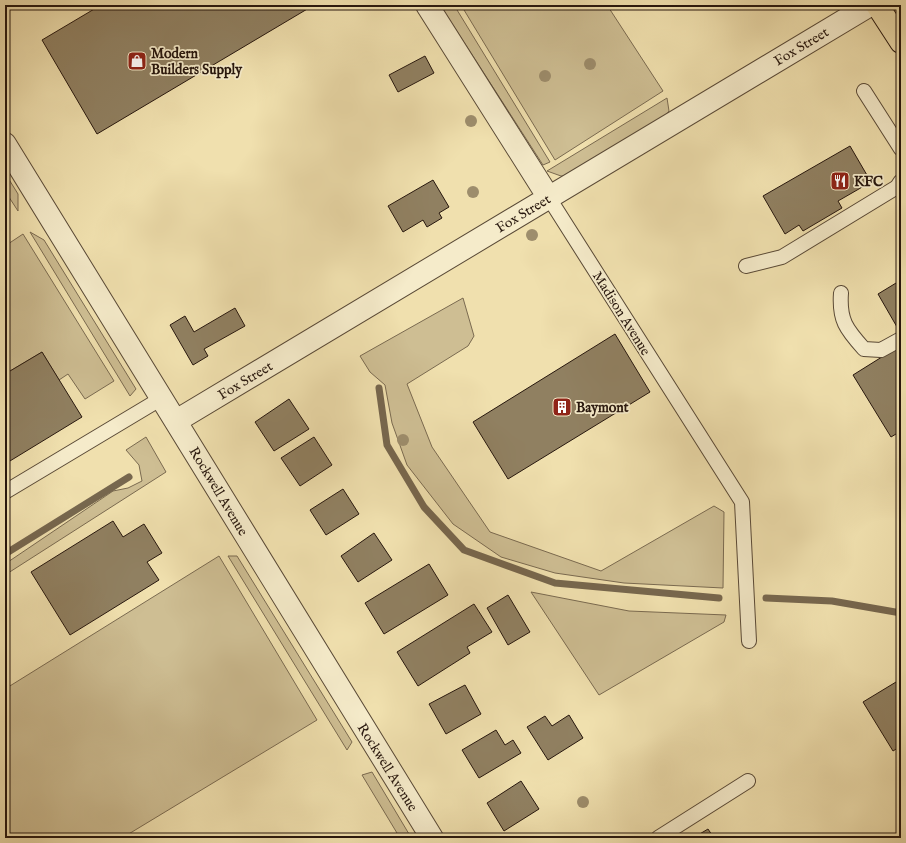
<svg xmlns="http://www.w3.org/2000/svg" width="906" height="843" font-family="'IM FELL English',serif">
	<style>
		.green { fill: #cebe93; stroke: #7a6a50 }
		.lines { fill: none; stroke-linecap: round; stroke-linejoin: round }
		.stream { stroke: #77674e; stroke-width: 7 }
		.building { fill: #908061; stroke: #27170e }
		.lane-casing { stroke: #594936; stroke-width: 16 }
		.street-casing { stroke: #594936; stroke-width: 24 }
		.primary-casing { stroke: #27170e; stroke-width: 24 }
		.lane { stroke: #f5ebca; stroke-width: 14 }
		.street { stroke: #f5ebca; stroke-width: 22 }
		.primary { stroke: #f0e0ae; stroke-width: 22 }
		.tree { fill: #9d8d6c }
		.labels { text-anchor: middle; stroke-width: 3.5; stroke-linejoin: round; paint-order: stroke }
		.street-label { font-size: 14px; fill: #27170e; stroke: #f5ebca }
		.poi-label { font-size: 14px; font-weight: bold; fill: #27170e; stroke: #f5ebca; text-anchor: start }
	</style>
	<rect width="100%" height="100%" fill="#f0e0ae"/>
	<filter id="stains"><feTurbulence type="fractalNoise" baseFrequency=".005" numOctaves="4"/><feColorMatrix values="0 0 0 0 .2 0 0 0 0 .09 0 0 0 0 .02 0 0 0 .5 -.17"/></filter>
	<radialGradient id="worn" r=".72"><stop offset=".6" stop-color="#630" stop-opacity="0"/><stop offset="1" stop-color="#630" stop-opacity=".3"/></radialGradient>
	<!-- green -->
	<path class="green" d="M 440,5 L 454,5 L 550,162 L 543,165 Z
		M 461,5 L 607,5 L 663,91 L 555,160 Z
		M 667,98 L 669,111 L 664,117 L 569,176 L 561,176 L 547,171 Z
		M 5,173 L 18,194 L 18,211 L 5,191 Z
		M 30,232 L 44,240 L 136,389 L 130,396 Z
		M 23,234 L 114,381 L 85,399 L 68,374 L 59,380 L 42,352 L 5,374 L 5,246 Z
		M 463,298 L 474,336 L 468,346 L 407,384 L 432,447 L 490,532 L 601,571 L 714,506 L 724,512 L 723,588 L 624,583 L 555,573 L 501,557 L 453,524 L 407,465 L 392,423 L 385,385 L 370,372 L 360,356 Z
		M 146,437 L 166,472 L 5,575 L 5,564 L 113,491 L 128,488 L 142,481 L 139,465 L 126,450 Z
		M 219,556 L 317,720 L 122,838 L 5,838 L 5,689 Z
		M 228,556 L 237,556 L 352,742 L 347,750 Z
		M 531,592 L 629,611 L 726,615 L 724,622 L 599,695 Z
		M 372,772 L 409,834 L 406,838 L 400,838 L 362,775 Z"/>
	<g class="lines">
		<!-- stream -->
		<path class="stream" d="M 379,388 L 387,445 L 424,507 L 464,550 L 555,583 L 719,598
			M 5,554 L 129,477
			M 766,598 L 832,601 L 901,613"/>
	</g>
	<!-- building -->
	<path class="building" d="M 101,5 L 314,5 L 97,134 L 42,40 Z
		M 425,56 L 434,73 L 398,92 L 389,75 Z
		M 850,146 L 871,182 L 838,201 L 842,208 L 803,231 L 799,225 L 785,234 L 763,196 Z
		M 433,180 L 449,207 L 439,213 L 442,218 L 427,227 L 423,220 L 403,232 L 388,206 Z
		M 901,280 L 901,325 L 897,327 L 878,294 Z
		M 235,308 L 245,326 L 204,349 L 208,356 L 193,365 L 170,325 L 185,316 L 194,332 Z
		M 615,334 L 650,392 L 508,479 L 473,422 Z
		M 901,345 L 901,431 L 891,437 L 853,375 Z
		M 42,352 L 82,417 L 5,464 L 5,374 Z
		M 289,399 L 309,429 L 274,451 L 255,422 Z
		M 314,437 L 332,465 L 300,486 L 281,458 Z
		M 343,489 L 359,514 L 326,535 L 310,510 Z
		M 113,521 L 123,537 L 144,524 L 162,553 L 147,562 L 159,580 L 70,635 L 31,572 Z
		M 374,533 L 392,560 L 358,582 L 341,556 Z
		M 429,564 L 448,595 L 384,634 L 365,603 Z
		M 508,595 L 530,632 L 508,645 L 487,608 Z
		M 474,604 L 492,632 L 467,647 L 470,653 L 418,686 L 397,652 Z
		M 901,679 L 901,746 L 893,751 L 863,702 Z
		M 465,685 L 481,714 L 446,734 L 429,704 Z
		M 569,715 L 583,738 L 548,760 L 527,727 L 545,716 L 552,726 Z
		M 496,730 L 505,745 L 513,740 L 521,753 L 479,778 L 462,750 Z
		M 521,781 L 539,809 L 504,831 L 487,803 Z
		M 708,829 L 714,838 L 693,838 Z"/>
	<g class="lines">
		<defs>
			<path id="lane" d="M 864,91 L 901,149
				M 549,198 L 742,502 L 749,641
				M 746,266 L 782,257 L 897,187 L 901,181
				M 841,293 C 839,320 846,329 864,349 L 881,350 L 901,339
				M 5,492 L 162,398
				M 658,838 L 748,781"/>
			<path id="street" d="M 427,5 L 549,198
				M 5,144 L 432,838
				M 176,421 L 870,5"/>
			<path id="primary" d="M 877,5 L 901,42"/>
		</defs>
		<!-- lane casing -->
		<use href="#lane" class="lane-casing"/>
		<!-- street casing -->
		<use href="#street" class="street-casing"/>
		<!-- primary casing -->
		<use href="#primary" class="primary-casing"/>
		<!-- lane -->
		<use href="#lane" class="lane"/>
		<!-- street -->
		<use href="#street" class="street"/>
		<!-- primary -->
		<use href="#primary" class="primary"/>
	</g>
	<!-- trees -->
	<g class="tree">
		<circle cx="590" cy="64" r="6"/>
		<circle cx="545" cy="76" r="6"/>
		<circle cx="471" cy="121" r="6"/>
		<circle cx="473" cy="192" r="6"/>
		<circle cx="532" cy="235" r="6"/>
		<circle cx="403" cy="440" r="6"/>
		<circle cx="583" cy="802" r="6"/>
	</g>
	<!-- icons -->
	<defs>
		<symbol id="shop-square" viewBox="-11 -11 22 22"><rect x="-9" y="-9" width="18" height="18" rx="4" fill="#8f2418" stroke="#f5ebca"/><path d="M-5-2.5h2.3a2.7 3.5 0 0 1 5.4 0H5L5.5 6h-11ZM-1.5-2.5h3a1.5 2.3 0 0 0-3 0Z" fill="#fff"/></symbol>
		<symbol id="restaurant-square" viewBox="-11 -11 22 22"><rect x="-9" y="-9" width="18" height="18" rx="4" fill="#8f2418" stroke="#f5ebca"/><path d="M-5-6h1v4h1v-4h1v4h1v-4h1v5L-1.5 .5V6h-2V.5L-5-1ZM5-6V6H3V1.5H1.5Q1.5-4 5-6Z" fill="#fff"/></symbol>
		<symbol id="building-square" viewBox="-11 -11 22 22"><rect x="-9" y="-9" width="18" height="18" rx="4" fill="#8f2418" stroke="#f5ebca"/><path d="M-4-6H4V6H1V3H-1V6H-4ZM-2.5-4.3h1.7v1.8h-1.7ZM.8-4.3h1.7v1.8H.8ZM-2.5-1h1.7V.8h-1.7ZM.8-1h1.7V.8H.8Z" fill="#fff"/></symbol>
	</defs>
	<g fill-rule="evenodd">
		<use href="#shop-square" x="126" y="50" width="22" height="22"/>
		<use href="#restaurant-square" x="829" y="170" width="22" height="22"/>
		<use href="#building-square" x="551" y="396" width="22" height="22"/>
	</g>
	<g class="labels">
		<!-- street labels -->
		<g class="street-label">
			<text transform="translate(801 46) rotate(-31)" y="5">Fox Street</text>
			<text transform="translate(523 213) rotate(-31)" y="5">Fox Street</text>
			<text transform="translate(622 313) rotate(58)" y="5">Madison Avenue</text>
			<text transform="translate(245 380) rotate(-31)" y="5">Fox Street</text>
			<text transform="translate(219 491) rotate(59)" y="5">Rockwell Avenue</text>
			<text transform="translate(388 767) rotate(58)" y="5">Rockwell Avenue</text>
		</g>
		<!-- poi labels -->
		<g class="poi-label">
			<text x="151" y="58">Modern<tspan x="151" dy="16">Builders Supply</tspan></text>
			<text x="854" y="186">KFC</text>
			<text x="576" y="412">Baymont</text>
		</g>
	</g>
	<!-- margin -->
	<rect width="906" height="843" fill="none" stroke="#f0e0ae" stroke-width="20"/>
	<rect x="6" y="6" width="894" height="831" fill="none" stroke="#27170e" stroke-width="2"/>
	<rect x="10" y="10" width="886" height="823" fill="none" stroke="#27170e"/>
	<rect width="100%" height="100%" filter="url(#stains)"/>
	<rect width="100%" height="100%" fill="url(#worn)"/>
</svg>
